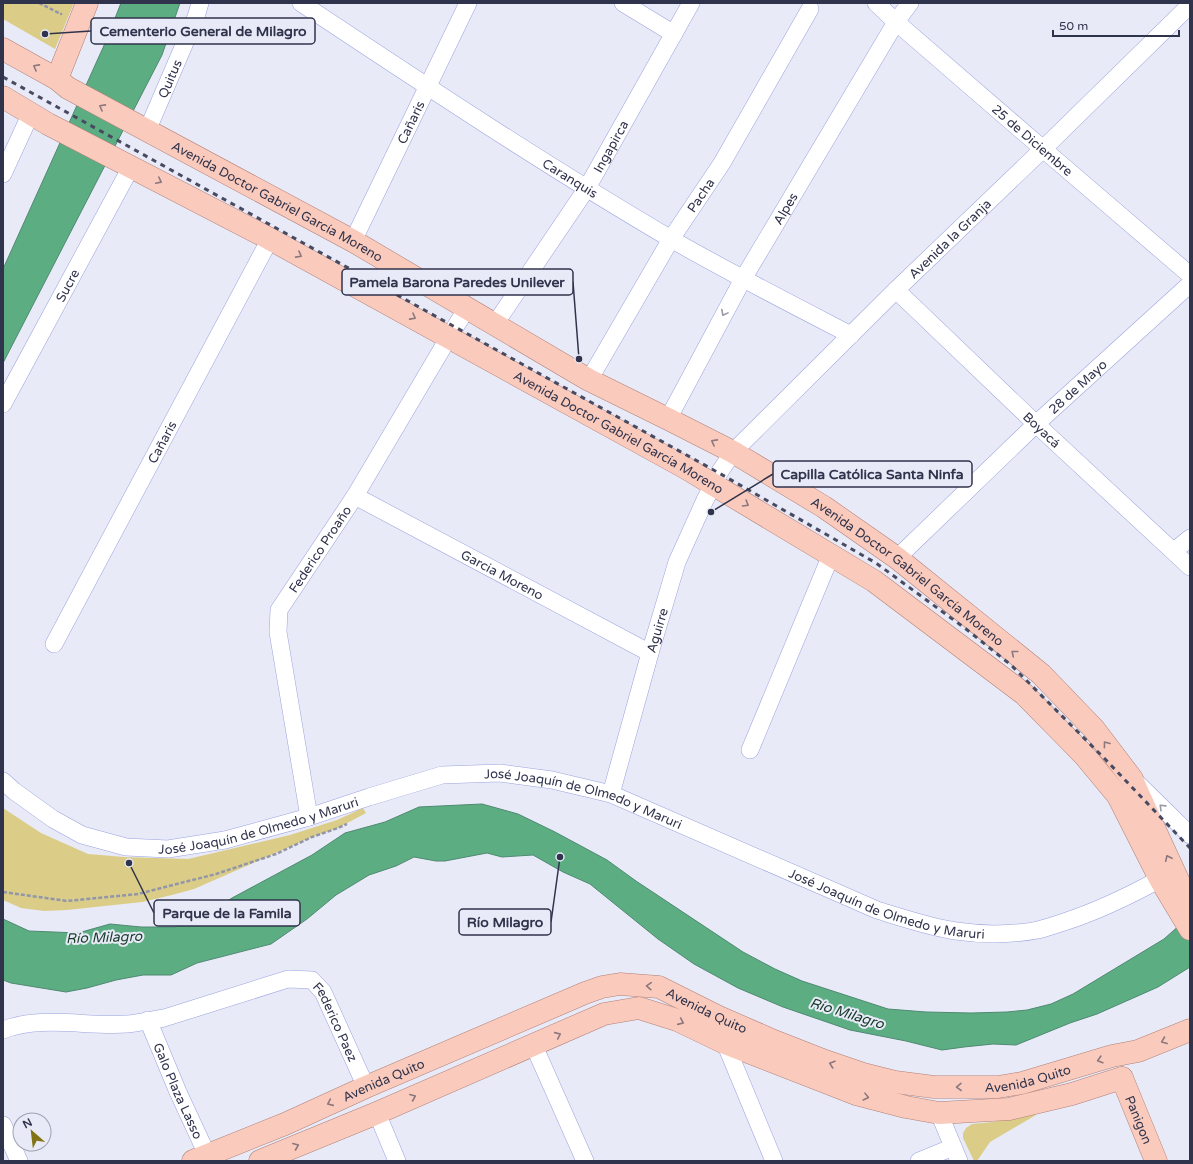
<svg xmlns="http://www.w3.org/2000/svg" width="1193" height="1164" font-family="'Varela Round',sans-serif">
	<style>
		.green { fill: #dbcd88 }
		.water { fill: #5cae82; stroke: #4f8972 }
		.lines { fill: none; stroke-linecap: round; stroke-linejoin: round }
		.minor-casing { stroke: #9ba3df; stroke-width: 18 }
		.major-casing { stroke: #b17f78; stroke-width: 23 }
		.path { stroke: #9396a8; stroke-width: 2.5; stroke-dasharray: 4 2; stroke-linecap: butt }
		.minor { stroke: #fff; stroke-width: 17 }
		.major { stroke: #facbbc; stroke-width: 22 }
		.rail { stroke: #474a61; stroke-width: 3; stroke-dasharray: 5 5; stroke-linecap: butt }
		.oneway { stroke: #8b777e }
		.oneway2 { stroke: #9899a6 }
		.labels { text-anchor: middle; stroke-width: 4; stroke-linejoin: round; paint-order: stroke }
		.street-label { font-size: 13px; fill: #30334c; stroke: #e8eaf7 }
		.water-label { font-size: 14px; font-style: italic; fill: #153926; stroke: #e8eaf7 }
		.leader { fill: none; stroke: #30334c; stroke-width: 1.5 }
		.callout-dot { fill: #30334c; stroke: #e8eaf7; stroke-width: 1.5 }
		.callout { fill: #e8eaf7; stroke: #30334c; stroke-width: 1.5 }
		.callout-label { font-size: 14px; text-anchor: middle; font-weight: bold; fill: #30334c }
	</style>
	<rect width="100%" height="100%" fill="#e8eaf7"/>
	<!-- green -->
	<path class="green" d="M 3,3 L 74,3 L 55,49 L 3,19 Z
		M 3,808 L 41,833 L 88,854 L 124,857 L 188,859 L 290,835 L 337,820 L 363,808 L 366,813 L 338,828 L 312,837 L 194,889 L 172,895 L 142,902 L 67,910 L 44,911 L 21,908 L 3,900 Z
		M 1033,1114 L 1036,1115 L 990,1142 L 977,1161 L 974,1161 L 963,1138 L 963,1133 L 966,1128 L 972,1124 L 993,1122 Z"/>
	<!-- water -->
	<path class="water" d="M 121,3 L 180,3 L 162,55 L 3,363 L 3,269 L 106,41 Z
		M 482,804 L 518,814 L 555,832 L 607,860 L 636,881 L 743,952 L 775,969 L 802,981 L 888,1009 L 926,1012 L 971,1013 L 1007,1012 L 1027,1010 L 1051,1004 L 1073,994 L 1164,939 L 1190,916 L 1190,967 L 1158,987 L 1097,1014 L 1070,1023 L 1016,1045 L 993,1044 L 964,1047 L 942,1050 L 906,1041 L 850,1030 L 783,1007 L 738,988 L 694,964 L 658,939 L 590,884 L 563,872 L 533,855 L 502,857 L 487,853 L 445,861 L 436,861 L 414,857 L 396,866 L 369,875 L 336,895 L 307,919 L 271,944 L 197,963 L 171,975 L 143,975 L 116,980 L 87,988 L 66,992 L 11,983 L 3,980 L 3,919 L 29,931 L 78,933 L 110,924 L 141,927 L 175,927 L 205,916 L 232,898 L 312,855 L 345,833 L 385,822 L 419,807 Z"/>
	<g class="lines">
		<defs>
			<g id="minor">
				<path id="s1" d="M 301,3 C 423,84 545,165 671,239 C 730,273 791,304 851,335"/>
				<path d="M 623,3 L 674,34"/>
				<path id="s2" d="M 876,3 L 896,22 L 1043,149 L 1190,275"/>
				<path id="s3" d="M 147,131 L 196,17 L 200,3"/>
				<path d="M 3,174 L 31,113"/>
				<path id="s4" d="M 353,241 L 468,3"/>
				<path id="s5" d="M 896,290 L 1036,424 L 1190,567"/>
				<path id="s6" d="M 495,324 L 587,188 L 691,3"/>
				<path id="s7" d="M 589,380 L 671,239 L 722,163 L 810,9"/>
				<path id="s8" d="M 3,404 L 131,167"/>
				<path id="s9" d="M 668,419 L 743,279 L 896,22 L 910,3"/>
				<path id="s10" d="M 355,496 L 650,653"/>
				<path d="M 1174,551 L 1190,538"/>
				<path id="s11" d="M 897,558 L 1036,424 L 1190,284"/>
				<path id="s12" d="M 54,644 L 270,239"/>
				<path d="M 750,750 L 831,555"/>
				<path id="s13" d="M 3,781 L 14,791 L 53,819 L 82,835 L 126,847 L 168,849 L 225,840 L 309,817 L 369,797 L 442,775 L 500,773 L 552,780 L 611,794 L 877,910 C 903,918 929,927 956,931 C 983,935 1011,935 1038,930 C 1046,928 1055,925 1064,922 C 1098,911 1129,896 1160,879"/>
				<path d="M 1136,782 L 1190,835"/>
				<path id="s14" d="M 611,794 L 650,653 L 677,562 L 705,500 L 719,473 L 733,452 L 896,290 L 1043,149 L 1190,5"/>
				<path id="s15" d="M 309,817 L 278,632 L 279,610 L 355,496 L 449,337 L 467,308"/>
				<path id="s16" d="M 148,1020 L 178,1092 L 210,1161"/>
				<path id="s17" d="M 3,1030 C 41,1015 87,1027 127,1024 C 139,1023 151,1020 164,1018 L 288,979 L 312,980 L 323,992 L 366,1087"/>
				<path d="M 725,1043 L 774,1161"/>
				<path d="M 534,1046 L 585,1161"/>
				<path d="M 377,1113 L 397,1161"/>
				<path d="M 939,1113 L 959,1161"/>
				<path d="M 3,1125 L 19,1161"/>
				<path d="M 919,1161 L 953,1147"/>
			</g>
			<g id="major">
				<path id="s18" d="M 3,49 L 57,79 L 68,88 L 353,241 L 589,380 L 668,419 L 733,452 L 824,507 L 897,558 L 1041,674 L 1094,729 L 1132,779 L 1138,793 L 1184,893 L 1190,904"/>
				<path d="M 57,79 L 87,3"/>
				<path id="s19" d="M 3,97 L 48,124 L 270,239 L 684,467 L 874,581 L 1024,694 L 1084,755 L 1118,796 L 1160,879 L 1190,929"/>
				<path id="s20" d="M 1122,1078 L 1156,1161"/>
				<path id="s21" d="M 193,1161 L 285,1124 L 366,1087 L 585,993 L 602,987 L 620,984 L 659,987 L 719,1017 L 774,1041 L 825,1061 L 863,1074 L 895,1082 L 934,1087 L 998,1087 L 1022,1083 L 1112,1056 L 1138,1051 L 1190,1030"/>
				<path d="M 260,1161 L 377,1113 L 604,1014 L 639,1008 L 677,1020 L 725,1043 L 856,1094 L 906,1107 L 939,1113 L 1009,1109 L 1072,1094 L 1122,1078"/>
			</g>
		</defs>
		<!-- minor casing -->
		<use href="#minor" class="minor-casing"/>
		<!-- major casing -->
		<use href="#major" class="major-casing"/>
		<!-- path -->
		<path class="path" d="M 39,3 L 61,14 L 61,13
			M 3,892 L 67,901 L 138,894 L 216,874 L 276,854 L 312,837 L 338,828 L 347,824"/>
		<!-- minor -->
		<use href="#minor" class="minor"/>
		<!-- major -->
		<use href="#major" class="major"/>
		<!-- rail -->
		<path class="rail" d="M 3,77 L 719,473 L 876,563 L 966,629 L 1011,665 L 1106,760 L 1190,848"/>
	</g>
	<!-- one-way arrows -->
	<defs><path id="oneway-chevron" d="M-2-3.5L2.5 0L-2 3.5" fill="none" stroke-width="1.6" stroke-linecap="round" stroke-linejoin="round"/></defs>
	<g class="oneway">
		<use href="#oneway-chevron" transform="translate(36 67) rotate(-151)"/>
		<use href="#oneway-chevron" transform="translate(102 107) rotate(-151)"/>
		<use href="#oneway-chevron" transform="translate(159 181) rotate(27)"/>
		<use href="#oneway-chevron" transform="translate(299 255) rotate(29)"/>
		<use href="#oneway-chevron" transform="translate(413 317) rotate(29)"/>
		<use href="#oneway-chevron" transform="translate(714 442) rotate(-152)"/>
		<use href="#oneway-chevron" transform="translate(746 504) rotate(31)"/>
		<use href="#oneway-chevron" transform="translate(1014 653) rotate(-141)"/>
		<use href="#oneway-chevron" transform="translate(1106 744) rotate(-127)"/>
		<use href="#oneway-chevron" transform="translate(1168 858) rotate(-115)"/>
		<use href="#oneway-chevron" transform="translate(649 986) rotate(-176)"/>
		<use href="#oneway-chevron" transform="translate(681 1022) rotate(24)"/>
		<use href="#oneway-chevron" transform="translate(558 1035) rotate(-24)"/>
		<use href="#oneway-chevron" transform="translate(1164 1041) rotate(158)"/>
		<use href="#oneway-chevron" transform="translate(1100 1060) rotate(164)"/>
		<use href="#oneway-chevron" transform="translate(832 1064) rotate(-161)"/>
		<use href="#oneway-chevron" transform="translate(959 1087) rotate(179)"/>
		<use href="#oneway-chevron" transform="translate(413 1097) rotate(-23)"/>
		<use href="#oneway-chevron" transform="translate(866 1097) rotate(14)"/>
		<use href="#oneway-chevron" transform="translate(330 1103) rotate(156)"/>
		<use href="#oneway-chevron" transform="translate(296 1146) rotate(-22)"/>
	</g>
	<g class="oneway2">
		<use href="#oneway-chevron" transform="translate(724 313) rotate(118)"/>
		<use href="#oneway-chevron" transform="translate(1162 807) rotate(-136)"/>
	</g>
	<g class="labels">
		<!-- street labels -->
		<g class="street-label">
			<text dy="5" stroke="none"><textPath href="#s3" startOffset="57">Quitus</textPath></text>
			<text dy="5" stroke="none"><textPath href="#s4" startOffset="132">Cañaris</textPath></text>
			<text dy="5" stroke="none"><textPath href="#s2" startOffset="208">25 de Diciembre</textPath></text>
			<text dy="5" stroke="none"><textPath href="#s6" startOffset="212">Ingapirca</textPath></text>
			<text dy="5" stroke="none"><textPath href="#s1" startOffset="321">Caranquis</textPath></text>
			<text dy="5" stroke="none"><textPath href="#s7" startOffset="216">Pacha</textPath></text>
			<text dy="5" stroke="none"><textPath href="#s18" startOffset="314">Avenida Doctor Gabriel García Moreno</textPath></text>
			<text dy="5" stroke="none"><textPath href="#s9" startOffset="241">Alpes</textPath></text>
			<text dy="5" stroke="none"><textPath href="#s14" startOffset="669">Avenida la Granja</textPath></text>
			<text dy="5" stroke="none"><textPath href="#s8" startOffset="135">Sucre</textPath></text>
			<text dy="5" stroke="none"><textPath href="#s11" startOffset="249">28 de Mayo</textPath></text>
			<text dy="5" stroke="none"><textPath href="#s5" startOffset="202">Boyacá</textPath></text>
			<text dy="5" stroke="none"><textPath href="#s19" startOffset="701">Avenida Doctor Gabriel García Moreno</textPath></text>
			<text dy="5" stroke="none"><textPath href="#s12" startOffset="229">Cañaris</textPath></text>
			<text dy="5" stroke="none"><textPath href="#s15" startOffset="283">Federico Proaño</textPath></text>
			<text dy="5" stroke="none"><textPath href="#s18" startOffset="1046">Avenida Doctor Gabriel García Moreno</textPath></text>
			<text dy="5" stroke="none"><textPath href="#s10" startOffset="167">Garcia Moreno</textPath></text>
			<text dy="5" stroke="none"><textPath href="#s14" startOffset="170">Aguirre</textPath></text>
			<text dy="5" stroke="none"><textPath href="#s13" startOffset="613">José Joaquín de Olmedo y Maruri</textPath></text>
			<text dy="5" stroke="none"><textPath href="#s13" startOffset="277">José Joaquín de Olmedo y Maruri</textPath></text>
			<text dy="5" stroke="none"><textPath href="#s13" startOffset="937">José Joaquín de Olmedo y Maruri</textPath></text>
			<text dy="5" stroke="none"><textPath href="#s21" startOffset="555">Avenida Quito</textPath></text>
			<text dy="5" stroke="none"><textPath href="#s17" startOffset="365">Federico Paez</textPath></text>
			<text dy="5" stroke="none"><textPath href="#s21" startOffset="891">Avenida Quito</textPath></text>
			<text dy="5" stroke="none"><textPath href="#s21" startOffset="207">Avenida Quito</textPath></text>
			<text dy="5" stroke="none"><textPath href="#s16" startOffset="77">Galo Plaza Lasso</textPath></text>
			<text dy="5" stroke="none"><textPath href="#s20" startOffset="45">Panigon</textPath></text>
		</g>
		<!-- water labels -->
		<g class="water-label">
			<text transform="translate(104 937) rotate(-2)" y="5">Río Milagro</text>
			<text transform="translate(847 1013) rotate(17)" y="5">Río Milagro</text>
		</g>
	</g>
	<!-- callouts -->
	<path class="leader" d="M45 34L91 31M579 359L573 282M711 512L773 474M129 863L154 913M560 857L551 922"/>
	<g class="callout-dot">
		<circle cx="45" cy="34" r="4"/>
		<circle cx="579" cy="359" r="4"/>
		<circle cx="711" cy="512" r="4"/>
		<circle cx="129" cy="863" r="4"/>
		<circle cx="560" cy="857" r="4"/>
	</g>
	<g class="callout">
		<rect x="91" y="18" width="224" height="26" rx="4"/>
		<rect x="342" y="269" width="231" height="26" rx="4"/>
		<rect x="773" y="461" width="199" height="26" rx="4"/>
		<rect x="154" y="900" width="146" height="26" rx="4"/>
		<rect x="459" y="909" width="92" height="26" rx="4"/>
	</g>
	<g class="callout-label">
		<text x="203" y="36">Cementerio General de Milagro</text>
		<text x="457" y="287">Pamela Barona Paredes Unilever</text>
		<text x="872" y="479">Capilla Católica Santa Ninfa</text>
		<text x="227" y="918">Parque de la Famila</text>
		<text x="505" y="927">Río Milagro</text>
	</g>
	<!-- border -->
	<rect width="1193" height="1164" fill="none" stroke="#30334c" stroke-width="8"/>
	<!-- north arrow -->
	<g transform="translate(32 1132) rotate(332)"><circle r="19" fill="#e8eaf7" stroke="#9ea1b3"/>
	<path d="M0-3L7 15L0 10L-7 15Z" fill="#837315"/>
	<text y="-6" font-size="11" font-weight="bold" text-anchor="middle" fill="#30334c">N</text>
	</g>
	<!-- scale -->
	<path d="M1053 30v6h126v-6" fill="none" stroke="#30334c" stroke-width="2"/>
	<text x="1059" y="30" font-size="12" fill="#30334c" stroke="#e8eaf7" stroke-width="3" paint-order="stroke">50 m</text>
</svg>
